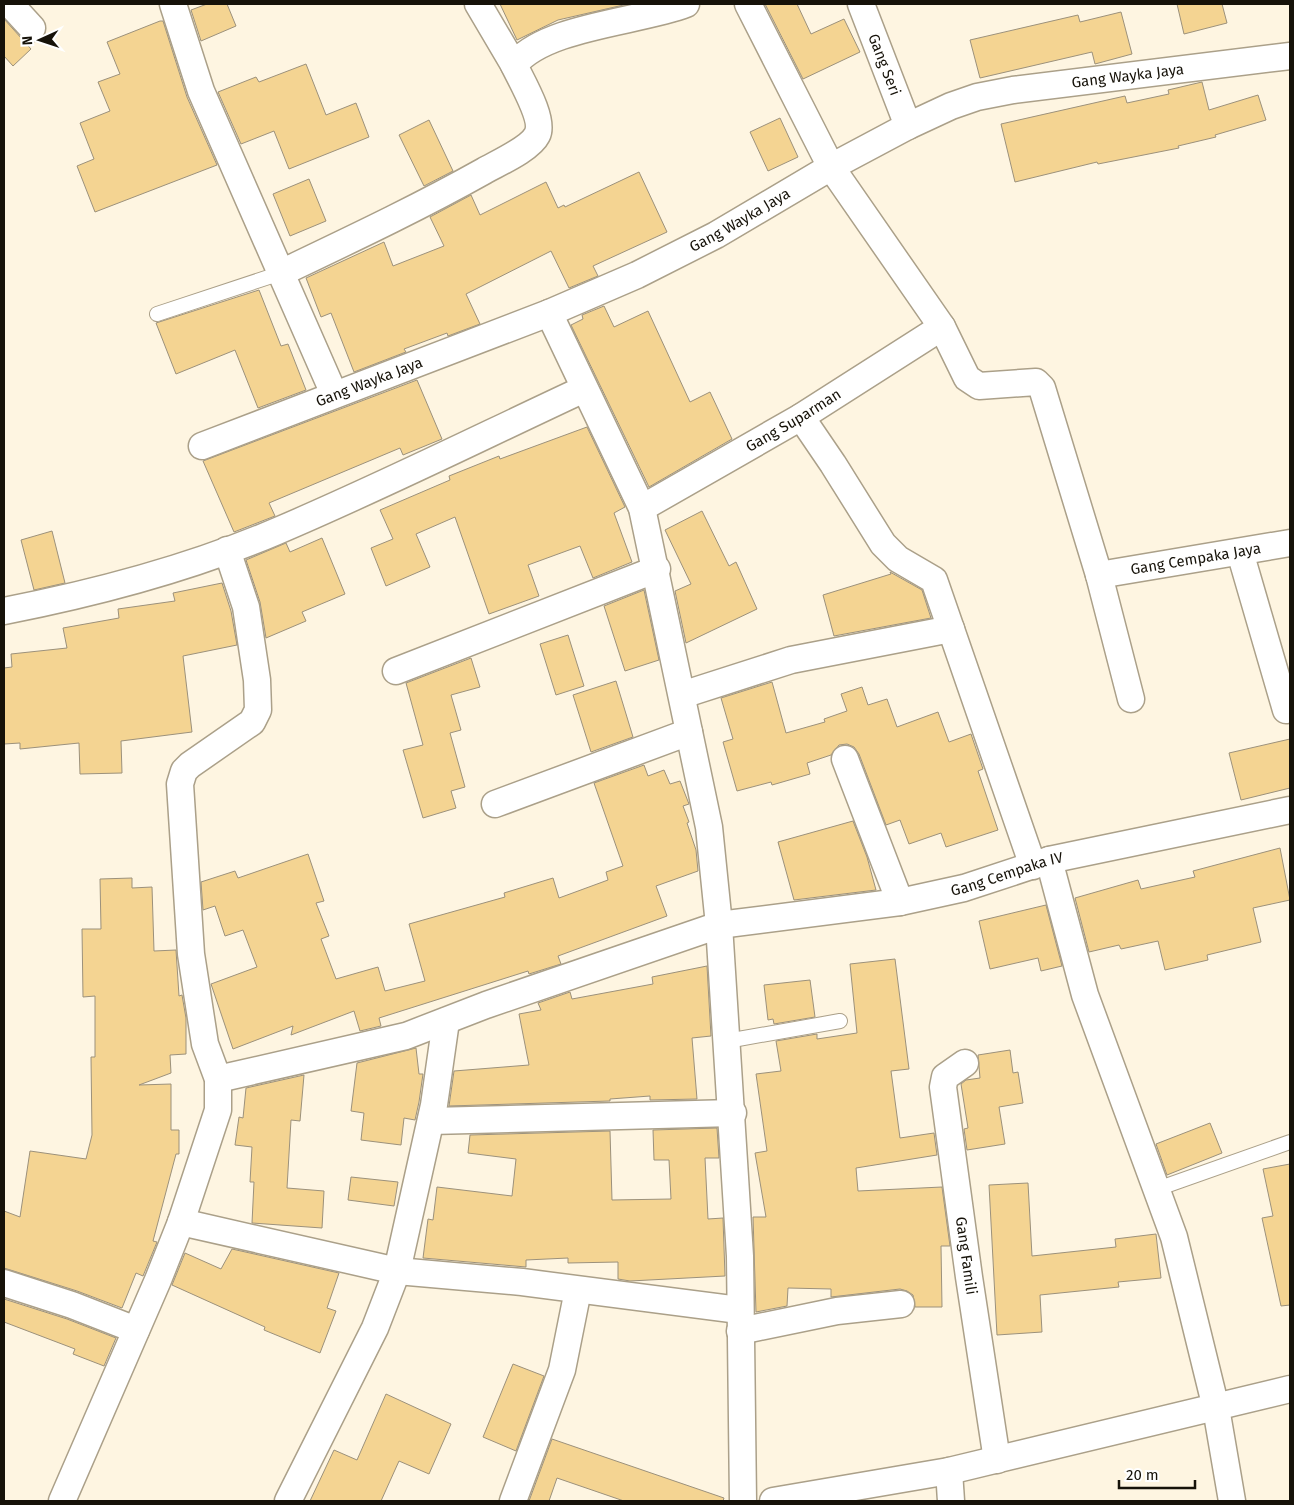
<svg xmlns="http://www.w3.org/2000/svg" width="1294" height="1505" font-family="'Fira Sans',sans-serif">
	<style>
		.building { fill: #f4d492; stroke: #9c917b }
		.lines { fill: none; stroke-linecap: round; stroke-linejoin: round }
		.service-casing { stroke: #aba089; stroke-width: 16 }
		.minor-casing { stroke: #aba089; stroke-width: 29 }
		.service { stroke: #fff; stroke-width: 14 }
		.minor { stroke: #fff; stroke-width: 26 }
		.labels { text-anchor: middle; stroke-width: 4; stroke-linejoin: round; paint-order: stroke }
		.street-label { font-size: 15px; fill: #161209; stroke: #fff }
	</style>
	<rect width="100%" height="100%" fill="#fef5e1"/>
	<!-- building -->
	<path class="building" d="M 207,4 L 227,4 L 236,26 L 201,41 L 191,10 Z
		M 500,4 L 628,4 L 558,20 L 517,40 Z
		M 765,4 L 797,4 L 811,34 L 844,19 L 860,52 L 803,79 Z
		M 1177,4 L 1222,4 L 1227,23 L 1184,34 Z
		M 1121,12 L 1132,54 L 1095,64 L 1092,52 L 980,78 L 970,40 L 1078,15 L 1080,22 Z
		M 4,19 L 31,49 L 13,66 L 4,56 Z
		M 160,21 L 163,21 L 187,97 L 217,165 L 95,212 L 77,166 L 94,159 L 80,123 L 110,111 L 98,82 L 120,74 L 107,42 Z
		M 306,64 L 326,115 L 356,103 L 369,137 L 289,169 L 274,131 L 241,144 L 218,92 L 256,77 L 259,82 Z
		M 1202,82 L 1209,110 L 1258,95 L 1266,120 L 1215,135 L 1216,137 L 1178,146 L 1179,148 L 1098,164 L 1097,162 L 1015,182 L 1001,124 L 1125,96 L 1127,103 L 1169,94 L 1168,90 Z
		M 780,118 L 798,157 L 768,171 L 750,132 Z
		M 429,120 L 453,171 L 424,186 L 399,135 Z
		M 639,172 L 667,232 L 593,266 L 598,276 L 569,288 L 551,251 L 466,294 L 480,324 L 448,336 L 447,333 L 404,349 L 406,352 L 354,372 L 331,313 L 321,317 L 306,278 L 384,242 L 393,266 L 444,246 L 430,217 L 471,195 L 480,215 L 546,182 L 558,208 L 564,205 L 565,207 Z
		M 309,179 L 326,221 L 290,236 L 273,194 Z
		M 259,290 L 281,346 L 288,344 L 306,390 L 258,408 L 235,350 L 176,374 L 156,323 Z
		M 604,306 L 614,327 L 648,311 L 690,402 L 710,392 L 732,439 L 649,487 L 571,325 L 583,319 L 582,315 Z
		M 417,380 L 442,439 L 403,455 L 400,448 L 269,503 L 275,516 L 234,532 L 203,461 Z
		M 587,427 L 625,507 L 614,513 L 632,562 L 593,578 L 580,546 L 528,565 L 539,596 L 489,614 L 455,517 L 416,534 L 430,567 L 386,586 L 371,548 L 393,539 L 380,510 L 450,480 L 449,476 L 499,456 L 500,459 Z
		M 702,511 L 729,566 L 736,562 L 757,609 L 686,643 L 675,591 L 691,584 L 665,530 Z
		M 52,531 L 65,583 L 34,590 L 21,540 Z
		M 322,538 L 345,594 L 302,612 L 306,621 L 266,638 L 260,602 L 246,560 L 286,543 L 290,552 Z
		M 890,572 L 922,590 L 931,618 L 834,636 L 823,595 L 891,574 Z
		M 222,583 L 231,611 L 237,645 L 183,656 L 192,732 L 121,741 L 122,773 L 80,774 L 79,743 L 20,749 L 20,743 L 4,744 L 4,668 L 12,667 L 11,654 L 67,648 L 63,628 L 119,618 L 118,609 L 175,601 L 173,593 Z
		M 644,590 L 659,660 L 625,671 L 604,606 Z
		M 568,635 L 584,686 L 556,695 L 540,644 Z
		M 471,658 L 480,687 L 451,695 L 461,730 L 450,733 L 465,787 L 451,791 L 456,808 L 423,818 L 403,750 L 423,745 L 406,683 Z
		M 616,681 L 633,737 L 591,752 L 573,695 Z
		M 772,682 L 786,733 L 825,722 L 824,719 L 847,711 L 841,694 L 862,687 L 868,705 L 887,699 L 897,727 L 938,712 L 949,742 L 971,734 L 983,769 L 978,771 L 998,830 L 946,847 L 941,833 L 909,844 L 900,820 L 886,825 L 859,754 L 854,747 L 847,744 L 839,745 L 831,755 L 807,763 L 810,774 L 772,785 L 771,782 L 737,791 L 723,742 L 733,739 L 721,698 Z
		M 1290,739 L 1290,788 L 1241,800 L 1229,753 Z
		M 644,765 L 648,776 L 664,770 L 670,784 L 680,781 L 689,804 L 683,806 L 689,822 L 687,823 L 696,850 L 698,871 L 656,886 L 667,916 L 558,956 L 561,964 L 529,974 L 528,971 L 379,1018 L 381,1026 L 360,1031 L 354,1011 L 291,1035 L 293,1026 L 233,1049 L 211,984 L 257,967 L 243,930 L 225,936 L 215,906 L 203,910 L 201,882 L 235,871 L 238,878 L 308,854 L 324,901 L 316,903 L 329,936 L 321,939 L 336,979 L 378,967 L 385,991 L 425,981 L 409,924 L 505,897 L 504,893 L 553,878 L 559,898 L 608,880 L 606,872 L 623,866 L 594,783 Z
		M 853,821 L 867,857 L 876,890 L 794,900 L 778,842 Z
		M 1280,848 L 1290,900 L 1253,908 L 1261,942 L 1207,955 L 1208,960 L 1165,970 L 1158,941 L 1121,949 L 1119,945 L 1089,952 L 1075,898 L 1138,880 L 1141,889 L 1195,877 L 1193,871 Z
		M 132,878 L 132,888 L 152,887 L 154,951 L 176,950 L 179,996 L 182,995 L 186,1018 L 186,1054 L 170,1055 L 171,1073 L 139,1085 L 171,1084 L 171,1130 L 179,1130 L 179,1154 L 176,1154 L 153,1241 L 157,1242 L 143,1276 L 136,1273 L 122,1308 L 77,1291 L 4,1268 L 4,1211 L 20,1217 L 30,1151 L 86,1159 L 92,1135 L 91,1057 L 95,1057 L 95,996 L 83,997 L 82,929 L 101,929 L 100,879 Z
		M 1046,905 L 1062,966 L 1041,971 L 1038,958 L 990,969 L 979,921 Z
		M 895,959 L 909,1069 L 891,1071 L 900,1138 L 934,1133 L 937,1155 L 856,1168 L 858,1191 L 942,1187 L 950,1246 L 941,1246 L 942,1307 L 915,1307 L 913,1295 L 907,1291 L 900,1289 L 831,1297 L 831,1289 L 788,1288 L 787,1306 L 756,1312 L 753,1217 L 766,1217 L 755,1153 L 767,1151 L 756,1074 L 781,1071 L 776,1041 L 817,1034 L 817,1039 L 857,1033 L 850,964 Z
		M 707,966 L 711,1036 L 692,1038 L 697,1099 L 650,1100 L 650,1096 L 610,1099 L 610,1101 L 449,1106 L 454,1071 L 529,1065 L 519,1014 L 541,1010 L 538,1003 L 570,992 L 572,999 L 653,984 L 652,977 Z
		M 810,980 L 815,1017 L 774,1024 L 773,1019 L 768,1020 L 764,985 Z
		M 416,1048 L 419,1074 L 423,1074 L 419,1102 L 415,1120 L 404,1118 L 401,1145 L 361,1140 L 364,1113 L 351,1111 L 357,1063 Z
		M 1010,1050 L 1013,1073 L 1018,1072 L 1023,1103 L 999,1107 L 1005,1144 L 967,1150 L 964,1129 L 968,1128 L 961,1084 L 966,1080 L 980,1078 L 978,1055 Z
		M 304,1075 L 300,1121 L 291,1120 L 287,1188 L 324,1191 L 322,1228 L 252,1223 L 254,1182 L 250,1182 L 252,1147 L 235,1145 L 239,1117 L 243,1118 L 246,1088 Z
		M 1210,1123 L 1222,1153 L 1167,1175 L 1156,1144 Z
		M 717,1128 L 719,1158 L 705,1158 L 708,1219 L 723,1218 L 725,1276 L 630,1281 L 618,1279 L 618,1262 L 568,1263 L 568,1258 L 526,1260 L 526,1267 L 423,1258 L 428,1219 L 433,1220 L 437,1187 L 512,1196 L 516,1159 L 468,1153 L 470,1135 L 610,1131 L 612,1200 L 671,1199 L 669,1160 L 654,1160 L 653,1130 Z
		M 1290,1164 L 1290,1305 L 1281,1306 L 1262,1218 L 1273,1216 L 1263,1169 Z
		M 351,1177 L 398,1182 L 394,1206 L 348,1200 Z
		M 1028,1183 L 1032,1256 L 1116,1247 L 1115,1239 L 1156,1234 L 1161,1278 L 1118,1282 L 1119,1287 L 1040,1295 L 1042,1332 L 997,1335 L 989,1185 Z
		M 232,1249 L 339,1273 L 327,1308 L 336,1311 L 320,1353 L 264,1330 L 265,1327 L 172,1285 L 185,1253 L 221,1269 Z
		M 4,1299 L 67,1319 L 116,1338 L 104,1366 L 73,1354 L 75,1349 L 4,1322 Z
		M 513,1364 L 544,1376 L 516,1451 L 483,1437 Z
		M 386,1394 L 451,1424 L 429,1474 L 399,1461 L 381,1501 L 310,1501 L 334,1450 L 357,1460 Z
		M 552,1439 L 724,1498 L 723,1501 L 624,1501 L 557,1478 L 549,1501 L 529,1501 Z"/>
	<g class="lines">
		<defs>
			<path id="service" d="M 157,314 L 281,273
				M 727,1041 L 840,1021
				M 1157,1189 L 1290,1142"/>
			<g id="minor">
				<path d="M 10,4 L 32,28"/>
				<path d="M 173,4 L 201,91 L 334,394"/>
				<path d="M 478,4 L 514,65"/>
				<path d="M 748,4 L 831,167 L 942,327 L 967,378 L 979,386 L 1036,382 L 1042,388 L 1099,575 L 1131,699"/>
				<path id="s1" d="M 861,4 L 908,126"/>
				<path d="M 281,273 C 350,240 418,208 484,171 C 498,163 530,149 537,135 C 545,120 521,80 514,65 C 545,26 640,22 686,4"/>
				<path d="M 549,313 L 642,508 L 709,827 L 719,925 L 740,1256 L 743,1501"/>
				<path d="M 801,417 L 833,464 L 883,544 L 898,559 L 934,580 L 1033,866"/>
				<path id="s2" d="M 202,446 L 549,313 L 637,275 L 716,235 L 831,167 L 908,126 L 951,106 L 977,97 L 1013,90 L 1290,56"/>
				<path id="s3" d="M 642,508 L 801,417 L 942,327"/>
				<path d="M 1240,552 L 1286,710"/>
				<path id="s4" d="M 1099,575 L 1290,543"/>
				<path d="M 4,611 C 96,593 188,569 275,532 C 379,488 481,437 584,389"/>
				<path d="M 396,671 L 657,569"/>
				<path d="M 682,695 L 791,660 L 951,629"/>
				<path d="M 845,759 L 900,902"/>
				<path d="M 495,804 L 689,732"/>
				<path d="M 1049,860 L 1085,995 L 1174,1237 L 1216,1408 L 1232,1501"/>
				<path id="s5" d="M 965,1063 L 945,1077 L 943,1087 L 969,1277 L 997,1460"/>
				<path id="s6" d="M 218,1079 L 406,1036 L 486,1005 L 719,925 L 900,902 L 964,888 L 1049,860 L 1290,810"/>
				<path d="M 431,1121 L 733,1113"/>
				<path d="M 181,1222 L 397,1271 L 522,1282 L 739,1310"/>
				<path d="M 4,1283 L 72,1305 L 136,1330"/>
				<path d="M 740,1331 L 837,1311 L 901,1304"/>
				<path d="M 949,1471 L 951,1501"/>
				<path d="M 62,1501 L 158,1280 L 181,1222 L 218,1110 L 218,1079 L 205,1044 L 191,954 L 180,784 L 184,771 L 190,765 L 252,722 L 258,710 L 257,680 L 246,607 L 227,550"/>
				<path d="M 288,1501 L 375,1328 L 397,1271 L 434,1105 L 446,1021"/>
				<path d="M 513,1501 L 562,1370 L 578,1290"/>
				<path d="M 773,1501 L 949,1471 L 1290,1389"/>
			</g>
		</defs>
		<!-- service casing -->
		<use href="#service" class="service-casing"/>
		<!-- minor casing -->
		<use href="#minor" class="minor-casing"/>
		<!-- service -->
		<use href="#service" class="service"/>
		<!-- minor -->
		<use href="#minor" class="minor"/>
	</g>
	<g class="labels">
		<!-- street labels -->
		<g class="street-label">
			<text dy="5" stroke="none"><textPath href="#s1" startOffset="65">Gang Seri</textPath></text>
			<text dy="5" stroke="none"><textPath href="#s2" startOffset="1004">Gang Wayka Jaya</textPath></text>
			<text dy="5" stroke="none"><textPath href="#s2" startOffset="584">Gang Wayka Jaya</textPath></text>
			<text dy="5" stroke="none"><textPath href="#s2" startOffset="179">Gang Wayka Jaya</textPath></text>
			<text dy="5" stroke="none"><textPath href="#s3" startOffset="175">Gang Suparman</textPath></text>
			<text dy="5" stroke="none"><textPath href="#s4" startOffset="98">Gang Cempaka Jaya</textPath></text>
			<text dy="5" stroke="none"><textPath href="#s6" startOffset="818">Gang Cempaka IV</textPath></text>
			<text dy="5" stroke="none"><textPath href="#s5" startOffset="205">Gang Famili</textPath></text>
		</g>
	</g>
	<!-- border -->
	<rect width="1294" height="1505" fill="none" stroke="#161209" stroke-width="10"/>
	<!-- north arrow -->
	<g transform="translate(40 40) rotate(267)" stroke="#ffffff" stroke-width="4" paint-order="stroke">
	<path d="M0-4L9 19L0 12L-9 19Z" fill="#161209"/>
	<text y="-8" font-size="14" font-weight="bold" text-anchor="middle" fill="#161209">N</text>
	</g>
	<!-- scale -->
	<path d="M1119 1480v8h76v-8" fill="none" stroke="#161209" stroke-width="2.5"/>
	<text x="1126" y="1480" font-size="15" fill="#161209" stroke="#ffffff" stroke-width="4" paint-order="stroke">20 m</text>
</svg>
